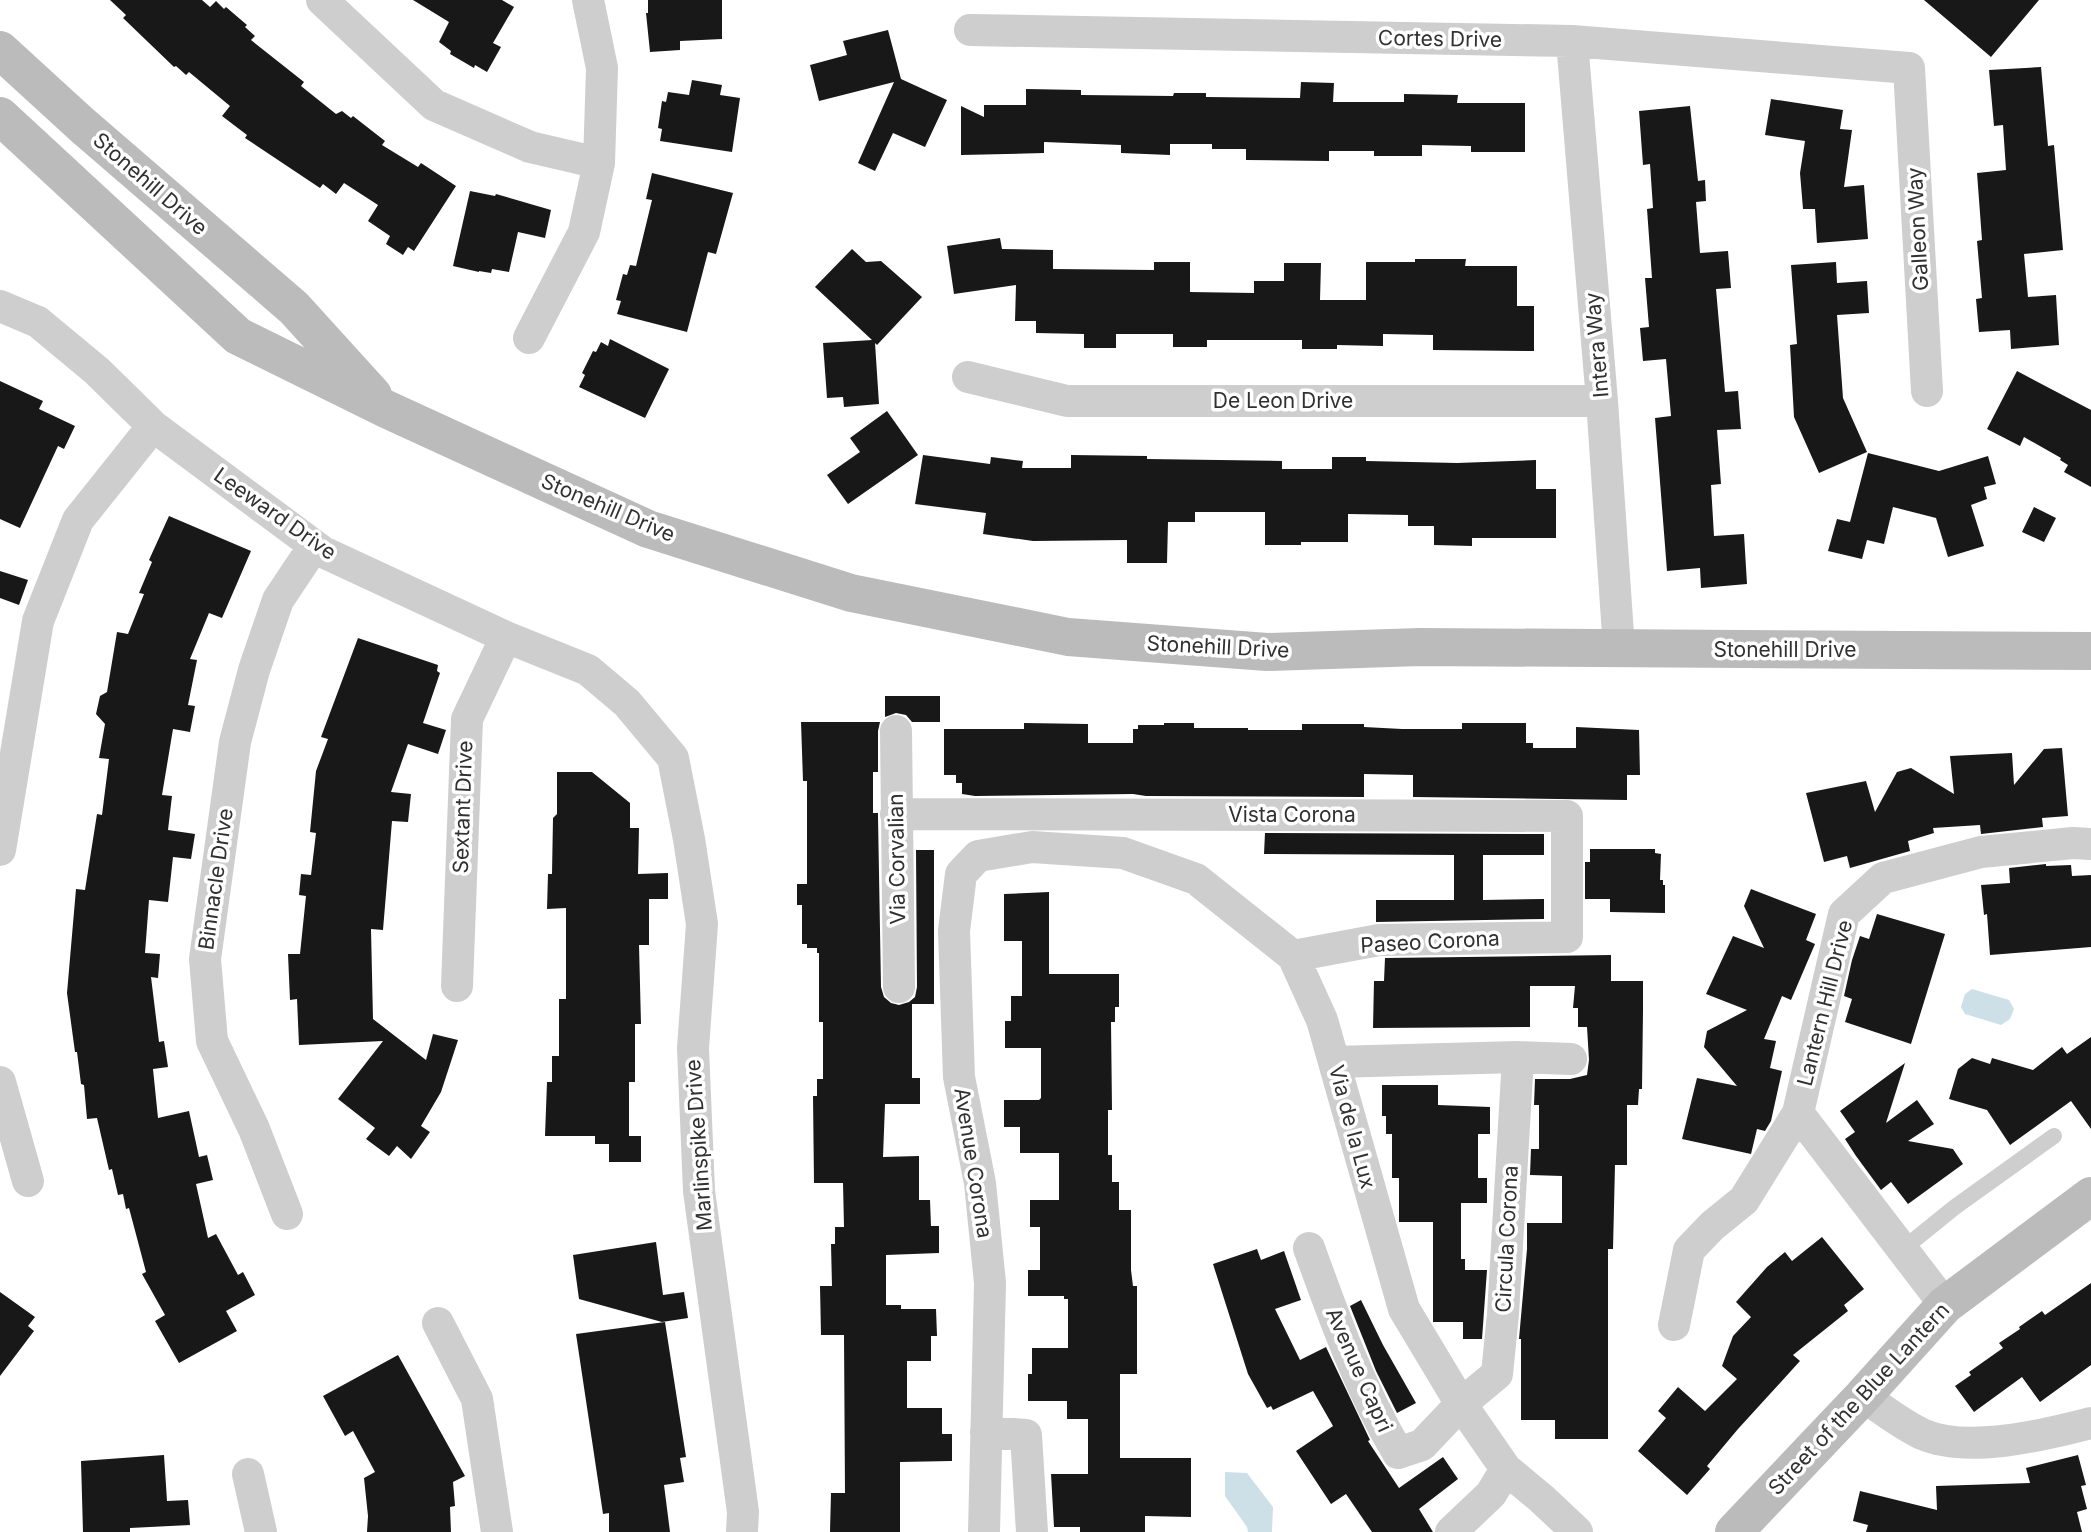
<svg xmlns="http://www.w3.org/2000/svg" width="2091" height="1532" font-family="Inter,sans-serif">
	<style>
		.water { fill: #cde0e8 }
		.building { fill: #181818 }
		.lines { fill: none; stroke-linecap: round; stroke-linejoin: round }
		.lane { stroke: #cecece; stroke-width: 16 }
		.street { stroke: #cecece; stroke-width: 32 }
		.secondary { stroke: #bbb; stroke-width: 38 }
		.labels { text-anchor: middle; stroke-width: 7; stroke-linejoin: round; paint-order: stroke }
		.street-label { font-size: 21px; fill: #313131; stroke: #fff }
	</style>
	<rect width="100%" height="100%" fill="#fff"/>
	<!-- water -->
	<path class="water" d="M 1972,989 L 2009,1000 L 2014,1009 L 2010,1019 L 2001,1025 L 1965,1014 L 1961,1007 L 1965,994 Z
		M 1225,1472 L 1247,1473 L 1273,1507 L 1272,1532 L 1248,1532 L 1247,1527 L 1225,1496 Z"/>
	<!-- building -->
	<path class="building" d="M 110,0 L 202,0 L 210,7 L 216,1 L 224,9 L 226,7 L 247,25 L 245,27 L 255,36 L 251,40 L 304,82 L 301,86 L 336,114 L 342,111 L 351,118 L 353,116 L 385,141 L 382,145 L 418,167 L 421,163 L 456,186 L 414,251 L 408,247 L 403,255 L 386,244 L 390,236 L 368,221 L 378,205 L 344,183 L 336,194 L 323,184 L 320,188 L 245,138 L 247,135 L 222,116 L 230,106 L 189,72 L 186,75 L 176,66 L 174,67 L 123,18 L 126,15 Z
		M 413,0 L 502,0 L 514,7 L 493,43 L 501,47 L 487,72 L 475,65 L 474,68 L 450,54 L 451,51 L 439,42 L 449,22 Z
		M 722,0 L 722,39 L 680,41 L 680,50 L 650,52 L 646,13 L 648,13 L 648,0 Z
		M 1924,0 L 2039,0 L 1991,57 Z
		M 888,30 L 901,79 L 947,100 L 925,147 L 893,133 L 875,171 L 858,163 L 894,82 L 819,101 L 810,65 L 847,55 L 843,41 Z
		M 2041,67 L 2048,146 L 2054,145 L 2063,250 L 2024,254 L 2028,297 L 2056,295 L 2059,345 L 2011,349 L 2010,330 L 1979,332 L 1976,299 L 1982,298 L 1977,241 L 1982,240 L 1977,173 L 2006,170 L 2003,125 L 1994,126 L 1989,70 Z
		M 692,80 L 722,85 L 720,95 L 740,98 L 732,152 L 660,141 L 662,129 L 658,128 L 662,101 L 666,102 L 668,92 L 689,95 Z
		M 1301,82 L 1334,83 L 1333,102 L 1404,102 L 1404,94 L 1458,95 L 1457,103 L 1525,103 L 1525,152 L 1471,152 L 1471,146 L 1422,145 L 1422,156 L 1374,156 L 1374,151 L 1329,151 L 1329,161 L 1246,160 L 1246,149 L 1212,149 L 1212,144 L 1170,144 L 1170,155 L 1121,153 L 1121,145 L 1044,142 L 1044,153 L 961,155 L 961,106 L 984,117 L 984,105 L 1026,105 L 1026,89 L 1081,90 L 1081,95 L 1173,96 L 1174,93 L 1206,93 L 1206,97 L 1300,98 Z
		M 1771,99 L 1843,110 L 1840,129 L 1852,130 L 1844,187 L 1864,185 L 1868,239 L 1817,243 L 1815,209 L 1803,209 L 1800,173 L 1805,141 L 1765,135 Z
		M 1690,106 L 1698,181 L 1705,180 L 1706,201 L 1696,202 L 1700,253 L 1728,251 L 1731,288 L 1716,289 L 1725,392 L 1738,391 L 1741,429 L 1717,430 L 1721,484 L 1711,485 L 1714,536 L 1744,534 L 1747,584 L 1701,588 L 1700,568 L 1667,571 L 1655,418 L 1671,416 L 1666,359 L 1643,361 L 1640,328 L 1649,327 L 1645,278 L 1652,278 L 1647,209 L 1653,208 L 1650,164 L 1643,165 L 1639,111 Z
		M 652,173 L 733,193 L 716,254 L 708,252 L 687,332 L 617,314 L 621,301 L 616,300 L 623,274 L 627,275 L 630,265 L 636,266 L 652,200 L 646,199 Z
		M 470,191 L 495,196 L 496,194 L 551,210 L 545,238 L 518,232 L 509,272 L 492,269 L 491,273 L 479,271 L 479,272 L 453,266 Z
		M 1000,238 L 1002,249 L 1053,250 L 1053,269 L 1154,270 L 1154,262 L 1190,262 L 1190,292 L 1254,293 L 1254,281 L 1284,281 L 1284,263 L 1321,263 L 1320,300 L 1366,300 L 1366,262 L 1415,262 L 1415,259 L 1466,259 L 1465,266 L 1517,266 L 1517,306 L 1534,306 L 1534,351 L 1433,350 L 1433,335 L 1383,334 L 1383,346 L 1337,345 L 1337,349 L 1302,349 L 1302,340 L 1207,340 L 1207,347 L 1173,347 L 1173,334 L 1116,334 L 1116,348 L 1084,348 L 1084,334 L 1036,333 L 1036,321 L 1015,321 L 1016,285 L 954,294 L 947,246 Z
		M 852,249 L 866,262 L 881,261 L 922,297 L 877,345 L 875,343 L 879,404 L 844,407 L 843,397 L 827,398 L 823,343 L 872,340 L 815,287 Z
		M 1836,262 L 1837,283 L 1867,281 L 1869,313 L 1837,315 L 1843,398 L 1867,452 L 1819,473 L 1794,417 L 1790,345 L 1797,344 L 1791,265 Z
		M 610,339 L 669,369 L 645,418 L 579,387 L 585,375 L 582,373 L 593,351 L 596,352 L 601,342 L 608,346 Z
		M 2017,371 L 2091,410 L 2091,487 L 2064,472 L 2068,465 L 2060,460 L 2061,458 L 2024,437 L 2020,446 L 1987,429 Z
		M 0,381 L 43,401 L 39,409 L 75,426 L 64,449 L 58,446 L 20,528 L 0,519 Z
		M 887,411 L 918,455 L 848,504 L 827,475 L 860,452 L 850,438 Z
		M 1868,453 L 1939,471 L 1988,456 L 1996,484 L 1984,487 L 1987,499 L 1971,505 L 1984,546 L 1948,557 L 1936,518 L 1893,507 L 1884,544 L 1867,540 L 1862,559 L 1828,551 L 1837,519 L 1850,522 Z
		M 923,455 L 990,464 L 991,457 L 1023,461 L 1022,468 L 1071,468 L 1071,455 L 1147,456 L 1147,459 L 1282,461 L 1282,469 L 1332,469 L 1332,457 L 1366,457 L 1366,461 L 1457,463 L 1536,460 L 1536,489 L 1556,489 L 1556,538 L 1472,538 L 1472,546 L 1434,545 L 1434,526 L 1408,526 L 1408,515 L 1348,514 L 1348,542 L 1301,542 L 1301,545 L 1265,545 L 1265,512 L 1195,512 L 1195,522 L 1168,522 L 1167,563 L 1127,563 L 1127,540 L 1033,541 L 983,534 L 986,513 L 915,504 Z
		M 2034,507 L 2056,518 L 2044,542 L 2022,532 Z
		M 169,516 L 251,551 L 222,618 L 209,613 L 190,659 L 197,660 L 188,705 L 195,706 L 190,732 L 173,729 L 162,795 L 172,796 L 168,830 L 195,834 L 191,859 L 173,857 L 168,902 L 149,900 L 145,953 L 160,954 L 158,978 L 151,977 L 159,1042 L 164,1041 L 168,1067 L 153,1069 L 158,1118 L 189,1111 L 199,1157 L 207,1155 L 213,1180 L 196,1184 L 208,1238 L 216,1234 L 238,1275 L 243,1272 L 255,1295 L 226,1311 L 237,1331 L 179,1363 L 155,1321 L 165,1315 L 142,1274 L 146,1272 L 129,1208 L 126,1209 L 123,1194 L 118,1195 L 112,1169 L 109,1170 L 97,1118 L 87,1119 L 84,1085 L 81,1084 L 77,1052 L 75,1052 L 67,993 L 76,889 L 85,890 L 97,814 L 102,815 L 109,759 L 99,758 L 105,724 L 96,714 L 100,696 L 107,692 L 117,632 L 128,634 L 144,594 L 139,593 L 152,562 L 149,560 Z
		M 0,571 L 28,580 L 19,605 L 0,598 Z
		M 358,638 L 438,665 L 437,671 L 440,673 L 423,723 L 446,730 L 438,754 L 408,744 L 391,792 L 411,794 L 408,822 L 392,821 L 383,930 L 371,929 L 373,1019 L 426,1060 L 433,1034 L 458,1040 L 441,1092 L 421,1126 L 430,1132 L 411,1159 L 397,1146 L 389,1156 L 366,1139 L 375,1128 L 338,1099 L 383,1041 L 299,1045 L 297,999 L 290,1000 L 288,954 L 300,954 L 306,896 L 299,895 L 301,874 L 311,875 L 316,833 L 310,832 L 316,771 L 328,739 L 321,737 Z
		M 885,696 L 940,696 L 940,722 L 912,722 L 906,715 L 896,713 L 885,717 Z
		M 801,722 L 880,722 L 878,731 L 878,772 L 873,772 L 873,813 L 878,813 L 878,817 L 881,987 L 884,997 L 891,1003 L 899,1005 L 909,1002 L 915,997 L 917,987 L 916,850 L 934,850 L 934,1004 L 912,1004 L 912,1078 L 920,1078 L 920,1104 L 885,1104 L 883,1157 L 919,1156 L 919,1200 L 930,1200 L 931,1226 L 939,1226 L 939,1253 L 886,1255 L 886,1305 L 901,1305 L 901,1309 L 936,1309 L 937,1336 L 931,1336 L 931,1361 L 907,1361 L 907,1408 L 942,1408 L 942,1434 L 952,1434 L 952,1461 L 900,1462 L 900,1532 L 830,1532 L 831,1493 L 845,1493 L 844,1335 L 821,1335 L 820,1286 L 832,1286 L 831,1244 L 835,1244 L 835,1227 L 844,1227 L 843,1183 L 814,1183 L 813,1096 L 817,1096 L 817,1079 L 823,1079 L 823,1022 L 819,1022 L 819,953 L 817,953 L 817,948 L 807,948 L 807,944 L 802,944 L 802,905 L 797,905 L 797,884 L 807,884 L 807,781 L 803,781 Z
		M 1024,723 L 1088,724 L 1088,743 L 1133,743 L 1133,729 L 1138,729 L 1138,725 L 1164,725 L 1164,723 L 1194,723 L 1194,728 L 1248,728 L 1248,730 L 1302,730 L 1302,724 L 1364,724 L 1364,727 L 1402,729 L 1462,729 L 1462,723 L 1526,723 L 1526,743 L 1533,743 L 1533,748 L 1576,748 L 1576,727 L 1639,730 L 1640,775 L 1627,775 L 1627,800 L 1413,797 L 1413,775 L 1364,774 L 1364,797 L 1146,796 L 1133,794 L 975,796 L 962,794 L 962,783 L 956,783 L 956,775 L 944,775 L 944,729 L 1024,729 Z
		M 2062,748 L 2068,816 L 2042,818 L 2043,827 L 1981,834 L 1980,825 L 1933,828 L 1934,833 L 1908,841 L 1910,851 L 1850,868 L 1847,856 L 1824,862 L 1806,793 L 1866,781 L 1875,812 L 1897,772 L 1911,768 L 1954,794 L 1950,756 L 2012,753 L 2014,785 L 2044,749 Z
		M 557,772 L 592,772 L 630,803 L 630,828 L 639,828 L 638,874 L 668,873 L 668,899 L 649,899 L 649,945 L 639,945 L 641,1024 L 635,1024 L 635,1082 L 629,1082 L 629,1136 L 641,1136 L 641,1162 L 609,1162 L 609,1144 L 595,1144 L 595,1136 L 545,1136 L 547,1082 L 552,1082 L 552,1056 L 559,1056 L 559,999 L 566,999 L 566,908 L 547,909 L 548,874 L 552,874 L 553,818 L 557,814 Z
		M 1265,833 L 1544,834 L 1544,855 L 1483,855 L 1483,900 L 1544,899 L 1544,919 L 1376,922 L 1376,900 L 1454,900 L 1454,855 L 1264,854 Z
		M 1590,849 L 1655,849 L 1655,853 L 1661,854 L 1660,880 L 1663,880 L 1663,885 L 1665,885 L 1665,913 L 1610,912 L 1610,899 L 1585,899 L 1585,862 L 1590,862 Z
		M 2046,864 L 2046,866 L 2071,865 L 2072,876 L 2091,875 L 2091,947 L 1990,955 L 1987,914 L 1984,915 L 1981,885 L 2010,883 L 2009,868 Z
		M 1751,889 L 1816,914 L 1806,940 L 1815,944 L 1791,1000 L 1782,996 L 1764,1039 L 1776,1041 L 1770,1068 L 1782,1071 L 1771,1121 L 1765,1131 L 1757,1129 L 1751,1154 L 1682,1139 L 1697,1078 L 1737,1086 L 1704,1047 L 1707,1031 L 1747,1010 L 1706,994 L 1733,936 L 1764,948 L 1744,906 Z
		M 1049,892 L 1049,974 L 1119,974 L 1119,1007 L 1115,1007 L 1115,1022 L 1111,1022 L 1112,1110 L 1108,1110 L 1108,1155 L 1112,1155 L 1112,1182 L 1119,1182 L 1119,1210 L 1131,1210 L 1131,1270 L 1133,1286 L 1137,1286 L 1137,1374 L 1120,1374 L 1120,1458 L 1191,1458 L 1191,1517 L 1145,1516 L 1145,1532 L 1080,1532 L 1080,1527 L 1054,1527 L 1051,1474 L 1088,1474 L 1088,1419 L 1067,1419 L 1067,1401 L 1028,1401 L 1028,1374 L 1032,1374 L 1032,1348 L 1068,1348 L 1068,1299 L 1064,1299 L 1064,1296 L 1028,1296 L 1028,1270 L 1040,1270 L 1040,1227 L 1030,1227 L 1030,1200 L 1059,1200 L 1059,1153 L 1020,1153 L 1020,1127 L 1004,1127 L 1004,1100 L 1039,1100 L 1041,1098 L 1041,1048 L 1005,1048 L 1005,1021 L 1011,1021 L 1011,996 L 1022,996 L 1022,941 L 1004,941 L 1004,894 Z
		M 1877,914 L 1945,934 L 1911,1044 L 1845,1022 L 1852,999 L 1844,996 L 1852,960 L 1860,936 L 1869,939 Z
		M 1611,955 L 1611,981 L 1643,981 L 1643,1011 L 1642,1089 L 1639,1089 L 1638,1105 L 1627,1105 L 1627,1165 L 1615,1165 L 1613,1249 L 1608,1249 L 1608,1439 L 1555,1439 L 1555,1420 L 1521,1420 L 1521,1339 L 1519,1339 L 1527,1249 L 1527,1223 L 1562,1223 L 1562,1176 L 1530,1175 L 1531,1149 L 1539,1149 L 1539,1105 L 1534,1105 L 1535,1079 L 1570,1079 L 1587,1075 L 1589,1060 L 1587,1027 L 1578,1027 L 1578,1008 L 1573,1008 L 1575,986 L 1530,986 L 1530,1027 L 1373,1028 L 1374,981 L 1384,981 L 1385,958 Z
		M 2091,1037 L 2091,1129 L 2071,1101 L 2010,1145 L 1987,1110 L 1949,1099 L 1958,1069 L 1972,1058 L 1990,1064 L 1992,1058 L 2033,1070 L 2062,1047 L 2067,1054 Z
		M 1905,1063 L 1886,1123 L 1917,1100 L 1934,1124 L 1908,1141 L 1953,1149 L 1963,1164 L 1908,1204 L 1891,1182 L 1881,1190 L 1856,1156 L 1845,1139 L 1855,1132 L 1840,1111 Z
		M 1382,1085 L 1438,1085 L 1438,1105 L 1490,1107 L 1490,1134 L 1478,1134 L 1478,1178 L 1487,1178 L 1487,1203 L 1461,1203 L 1461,1259 L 1465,1259 L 1465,1270 L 1487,1270 L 1482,1339 L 1463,1339 L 1463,1322 L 1433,1322 L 1433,1222 L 1399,1222 L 1399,1178 L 1392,1178 L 1392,1134 L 1386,1134 L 1386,1116 L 1382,1116 Z
		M 1822,1237 L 1864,1289 L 1844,1305 L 1848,1311 L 1793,1355 L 1800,1361 L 1738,1429 L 1707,1466 L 1710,1469 L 1687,1495 L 1638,1451 L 1666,1418 L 1658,1411 L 1678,1387 L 1705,1411 L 1737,1379 L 1722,1366 L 1733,1336 L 1751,1317 L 1736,1302 L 1767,1267 L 1785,1252 L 1792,1261 Z
		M 656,1242 L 663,1295 L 684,1292 L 688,1318 L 662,1322 L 579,1299 L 573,1255 Z
		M 1257,1249 L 1261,1260 L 1284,1251 L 1301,1300 L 1275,1309 L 1300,1360 L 1326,1347 L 1370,1440 L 1368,1441 L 1399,1488 L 1443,1457 L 1458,1479 L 1419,1509 L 1433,1532 L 1372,1532 L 1346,1494 L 1331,1504 L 1296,1451 L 1333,1426 L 1313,1391 L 1273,1410 L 1271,1406 L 1267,1408 L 1248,1374 L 1213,1264 Z
		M 2091,1283 L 2091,1365 L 2040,1402 L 2022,1377 L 1974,1412 L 1955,1386 L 1971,1375 L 1969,1372 L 2003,1348 L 1999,1343 L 2020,1329 L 2019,1327 L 2042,1311 L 2045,1315 Z
		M 0,1292 L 35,1317 L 28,1326 L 34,1331 L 0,1376 Z
		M 1361,1300 L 1383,1345 L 1416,1403 L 1397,1413 L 1376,1371 L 1350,1306 Z
		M 665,1322 L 686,1457 L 680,1458 L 684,1482 L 664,1485 L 670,1532 L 609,1532 L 609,1513 L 603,1514 L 576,1334 Z
		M 398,1355 L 465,1476 L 453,1482 L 455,1506 L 450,1507 L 451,1532 L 367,1532 L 368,1516 L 364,1478 L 375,1472 L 353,1431 L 345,1436 L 323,1396 Z
		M 164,1455 L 167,1501 L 188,1500 L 190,1525 L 130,1528 L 130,1532 L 83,1532 L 81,1461 Z
		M 2078,1455 L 2086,1485 L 2081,1486 L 2087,1509 L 2077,1512 L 2082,1532 L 1866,1532 L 1868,1525 L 1853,1521 L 1860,1491 L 1937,1510 L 1936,1486 L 2030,1483 L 2026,1468 Z"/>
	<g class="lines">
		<!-- lane -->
		<path class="lane" d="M 1903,1249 L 1955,1207 L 2054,1136"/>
		<!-- street -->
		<path class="street" d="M 322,0 L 434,105 L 530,147 L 599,163
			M 970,30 L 1572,41 L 1909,68 L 1927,391
			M 1572,41 L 1602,401 L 1619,649
			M 0,306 L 38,322 L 97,371 L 153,426 L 323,552 L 506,637 L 588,670 L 627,703 L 673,758 L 689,839 L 702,924 L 693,1048 L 699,1191 L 743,1512 L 742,1532
			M 529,338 L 584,232 L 599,163 L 602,68 L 588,0
			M 968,377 L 1067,401 L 1602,401
			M 896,731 L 899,987
			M 896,814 L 1567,816 L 1567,937 L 1379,940 L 1293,956
			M 0,850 L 38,621 L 78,520 L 153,426
			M 457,986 L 467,719 L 506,637
			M 1334,1062 L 1518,1057 L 1571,1059
			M 0,1082 L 28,1181
			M 287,1214 L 254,1129 L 212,1041 L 205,959 L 235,742 L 254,670 L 278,600 L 314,546
			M 1309,1248 C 1335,1320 1359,1387 1398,1453 L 1422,1445 L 1461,1404 L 1497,1374 L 1503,1314 L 1518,1057
			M 1945,1305 L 1798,1113 L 1844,914 L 1883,878 L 1981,852 L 2073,843 L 2091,844
			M 438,1323 L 477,1399 L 497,1532
			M 1674,1325 L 1689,1250 L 1712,1226 L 1744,1200 L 1798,1113
			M 1863,1396 C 1882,1409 1901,1424 1922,1434 C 1967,1454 2045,1435 2091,1423
			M 986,1432 L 1026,1435 L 1032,1532
			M 248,1474 L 261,1532
			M 984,1532 L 990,1283 L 980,1183 L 959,1077 L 954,931 L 961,874 L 978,856 L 1032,847 L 1123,853 L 1196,879 L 1293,956 L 1322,1020 L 1404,1309 L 1461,1404 L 1506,1469 L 1542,1499 L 1577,1532
			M 1451,1532 L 1491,1494 L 1506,1469"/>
		<!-- secondary -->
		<path class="secondary" d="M 0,50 L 82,125 L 294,308 L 373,395
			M 0,116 L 238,336 L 386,409 L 648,529 L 851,593 L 1068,637 L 1267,652 L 1420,647 L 2091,651
			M 1734,1532 L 1863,1396 L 1945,1305 L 2091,1196"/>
	</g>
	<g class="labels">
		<!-- street labels -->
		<g class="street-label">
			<text transform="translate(1440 39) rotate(1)" y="7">Cortes Drive</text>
			<text transform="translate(150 184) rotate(41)" y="7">Stonehill Drive</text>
			<text transform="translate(1918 229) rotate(-93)" y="7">Galleon Way</text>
			<text transform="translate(1597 345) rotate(-95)" y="7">Intera Way</text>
			<text x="1283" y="408">De Leon Drive</text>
			<text transform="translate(608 508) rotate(23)" y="7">Stonehill Drive</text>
			<text transform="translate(275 514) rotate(35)" y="7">Leeward Drive</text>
			<text transform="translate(1218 647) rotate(3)" y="7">Stonehill Drive</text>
			<text x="1785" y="657">Stonehill Drive</text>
			<text transform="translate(463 807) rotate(-88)" y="7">Sextant Drive</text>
			<text x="1292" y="822">Vista Corona</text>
			<text transform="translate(897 859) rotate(-91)" y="7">Via Corvalian</text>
			<text transform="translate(216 879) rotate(-82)" y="7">Binnacle Drive</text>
			<text transform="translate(1430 942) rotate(-3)" y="7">Paseo Corona</text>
			<text transform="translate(1825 1003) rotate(-76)" y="7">Lantern Hill Drive</text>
			<text transform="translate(1352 1127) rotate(75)" y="7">Via de la Lux</text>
			<text transform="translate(699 1145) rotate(-94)" y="7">Marlinspike Drive</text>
			<text transform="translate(973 1163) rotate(81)" y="7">Avenue Corona</text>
			<text transform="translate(1507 1239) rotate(-87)" y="7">Circula Corona</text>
			<text transform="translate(1359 1370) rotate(66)" y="7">Avenue Capri</text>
			<text transform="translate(1859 1399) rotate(-47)" y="7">Street of the Blue Lantern</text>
		</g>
	</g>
</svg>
